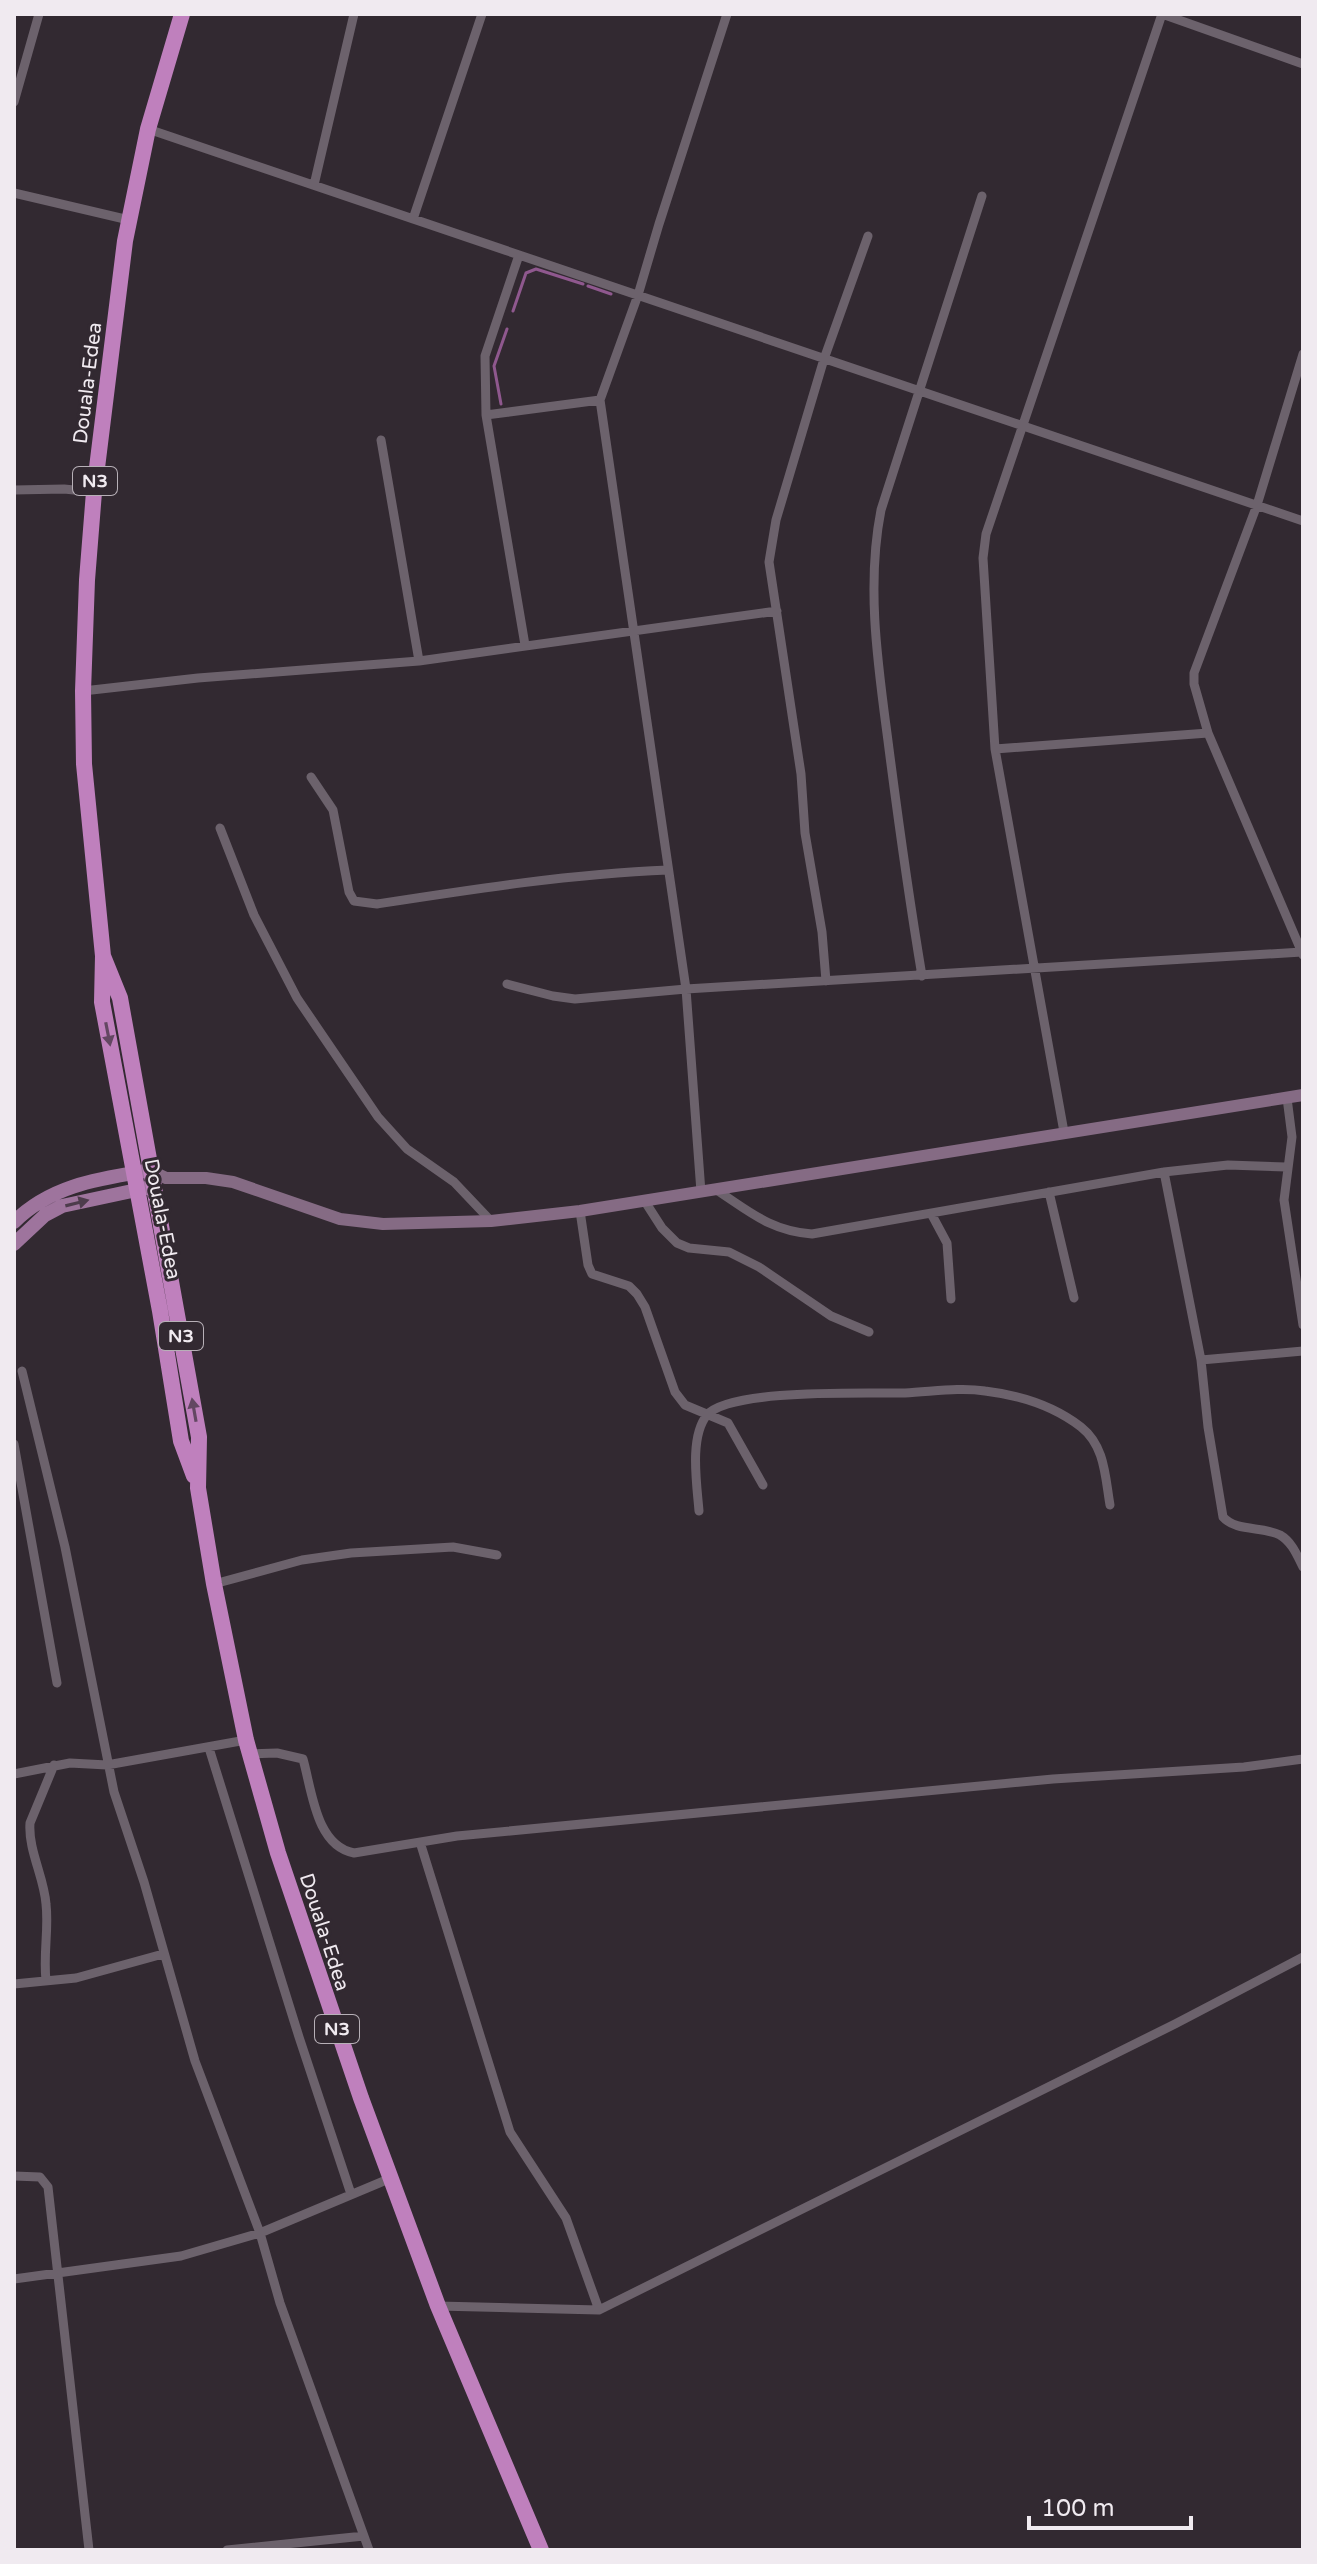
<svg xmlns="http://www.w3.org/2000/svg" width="1317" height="2564" font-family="'Varela Round',sans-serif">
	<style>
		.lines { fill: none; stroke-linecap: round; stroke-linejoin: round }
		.stream { stroke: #8f588e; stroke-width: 3 }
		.street { stroke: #6c626c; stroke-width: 9 }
		.secondary { stroke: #856b84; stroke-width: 12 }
		.primary { stroke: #9e749d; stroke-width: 14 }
		.highway { stroke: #bf80bd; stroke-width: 16 }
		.oneway { fill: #634762 }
		.oneway2 { fill: #4d3c4c }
		.labels { text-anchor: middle; stroke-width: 6; stroke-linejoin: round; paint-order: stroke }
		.shield { fill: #322931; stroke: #b7b0b7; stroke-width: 2 }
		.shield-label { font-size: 18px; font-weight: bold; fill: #f0eaf0 }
		.street-label { font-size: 20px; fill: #f0eaf0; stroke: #322931 }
	</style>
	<rect width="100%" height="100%" fill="#322931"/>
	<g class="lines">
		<!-- stream -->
		<path class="stream" d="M 588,286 L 611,294
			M 513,311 L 526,273 L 536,269 L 583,284
			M 501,404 L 494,366 L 507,329"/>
		<!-- street -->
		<path class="street" d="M 1162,14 L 1303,64
			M 14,102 L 39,14
			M 148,129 L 1303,521
			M 314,185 L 354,14
			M 14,193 L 129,220
			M 413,219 L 482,14
			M 519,255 L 485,356 L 486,415 L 525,645
			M 486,415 L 600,400
			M 381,440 L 419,661
			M 14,490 L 64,489 L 94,492
			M 83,691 L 198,678 L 419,661 L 777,611
			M 995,749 L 1208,733
			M 311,777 L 333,810 L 349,892 L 354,901 L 377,904 C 474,889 570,874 668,870
			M 220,828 L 254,915 L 297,998 L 378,1117 L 407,1149 L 454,1182 L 491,1221
			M 1303,955 L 1208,733 L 1194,684 L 1194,673 L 1257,505 L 1303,354
			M 922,976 C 909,898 898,819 888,741 C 878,665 866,586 881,510 L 982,196
			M 826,981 L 822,932 L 805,833 L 801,774 L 769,562 L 776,520 L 824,359 L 868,236
			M 507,984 L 553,996 L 575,999 L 686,989 L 1302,952
			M 1287,1098 L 1292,1137 L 1284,1200 L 1303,1325
			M 1064,1132 L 995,749 L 983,558 L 986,534 L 1162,14
			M 1164,1172 L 1201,1360 L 1208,1427 L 1223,1517 C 1236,1532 1263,1526 1280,1535 C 1292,1542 1297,1555 1303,1567
			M 715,1189 C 749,1211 770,1231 812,1234 L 1164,1172 L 1228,1165 L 1286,1167
			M 701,1192 L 686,989 L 600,400 L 638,295 L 659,224 L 727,14
			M 1049,1192 L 1074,1298
			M 644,1200 L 662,1228 L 677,1243 L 689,1248 L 729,1252 L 759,1267 L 831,1316 L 869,1332
			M 580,1211 L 588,1265 L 592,1274 L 629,1286 L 637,1294 L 645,1307 L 675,1392 L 685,1405 L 728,1423 L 763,1485
			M 932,1215 L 947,1243 L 951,1299
			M 1201,1360 L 1303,1351
			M 22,1371 L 65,1547 L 114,1792 L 144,1882 L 195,2061 L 260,2233 L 280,2303 L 369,2550
			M 14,1444 L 57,1683
			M 699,1511 C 697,1485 689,1437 707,1415 C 731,1388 868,1394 905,1393 C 931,1392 959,1387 985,1391 C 1018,1395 1054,1406 1081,1427 C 1105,1446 1105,1476 1110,1505
			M 214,1584 L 302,1560 L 351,1553 L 453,1547 L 497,1555
			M 209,1748 L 299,2037 L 351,2194
			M 249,1754 L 277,1753 L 303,1759 C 312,1791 316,1846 354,1853 L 457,1836 L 1053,1779 L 1244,1767 L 1303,1759
			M 14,1774 L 70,1763 L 107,1765 L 246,1740
			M 420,1842 L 510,2132 L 566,2218 L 599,2310
			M 46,1980 C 43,1954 49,1929 46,1904 C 44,1877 28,1850 30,1823 L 54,1765
			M 14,1984 L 76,1978 L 163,1954
			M 14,2176 L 40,2177 L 48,2187 L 89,2550
			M 14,2279 L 181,2256 L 260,2233 L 391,2178
			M 438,2306 L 599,2310 L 1175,2024 L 1303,1957
			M 227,2550 L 364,2536"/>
		<!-- secondary -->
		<path class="secondary" d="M 149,1170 L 166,1178 L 206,1178 L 233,1182 L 340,1219 L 383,1224 L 491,1221 L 580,1211 L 1303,1095"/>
		<!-- primary -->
		<path class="primary" d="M 14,1222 C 50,1186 97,1179 145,1171
			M 14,1244 L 45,1215 L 62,1206 L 146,1188"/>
		<!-- highway -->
		<path class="highway" d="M 182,14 L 148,129 L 125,241 L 94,492 L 87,580 L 83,691 L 84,764 L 103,956 L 102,1002 L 160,1311 L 181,1441 L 194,1476
			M 103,956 L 120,998 L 199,1437 L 198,1488 L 214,1584 L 246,1740 L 278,1853 L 361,2098 L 438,2306 L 541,2550"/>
	</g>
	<!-- one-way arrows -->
	<defs><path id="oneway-solid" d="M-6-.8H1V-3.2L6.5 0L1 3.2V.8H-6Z" transform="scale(2)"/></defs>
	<g class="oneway">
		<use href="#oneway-solid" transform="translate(108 1034) rotate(79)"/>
		<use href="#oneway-solid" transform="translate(194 1410) rotate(-100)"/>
	</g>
	<use class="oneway2" href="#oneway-solid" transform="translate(77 1203) rotate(-14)"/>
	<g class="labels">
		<!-- shield labels -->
		<g class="shield">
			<rect x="73" y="467" width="44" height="28" rx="6"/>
			<rect x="159" y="1322" width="44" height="28" rx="6"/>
			<rect x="315" y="2015" width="44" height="28" rx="6"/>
		</g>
		<g class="shield-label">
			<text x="95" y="487">N3</text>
			<text x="181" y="1342">N3</text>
			<text x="337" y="2035">N3</text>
		</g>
		<!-- street labels -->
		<g class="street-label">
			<text transform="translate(87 383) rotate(-83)" y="7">Douala-Edea</text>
			<text transform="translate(163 1219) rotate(79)" y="7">Douala-Edea</text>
			<text transform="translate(325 1932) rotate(72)" y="7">Douala-Edea</text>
		</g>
	</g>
	<!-- border -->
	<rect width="1317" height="2564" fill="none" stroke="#f0eaf0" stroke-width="32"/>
	<!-- scale -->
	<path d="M1029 2516v12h162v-12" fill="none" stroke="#f0eaf0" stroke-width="4"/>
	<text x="1041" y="2516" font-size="24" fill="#f0eaf0" stroke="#322931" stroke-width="6" paint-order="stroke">100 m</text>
</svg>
